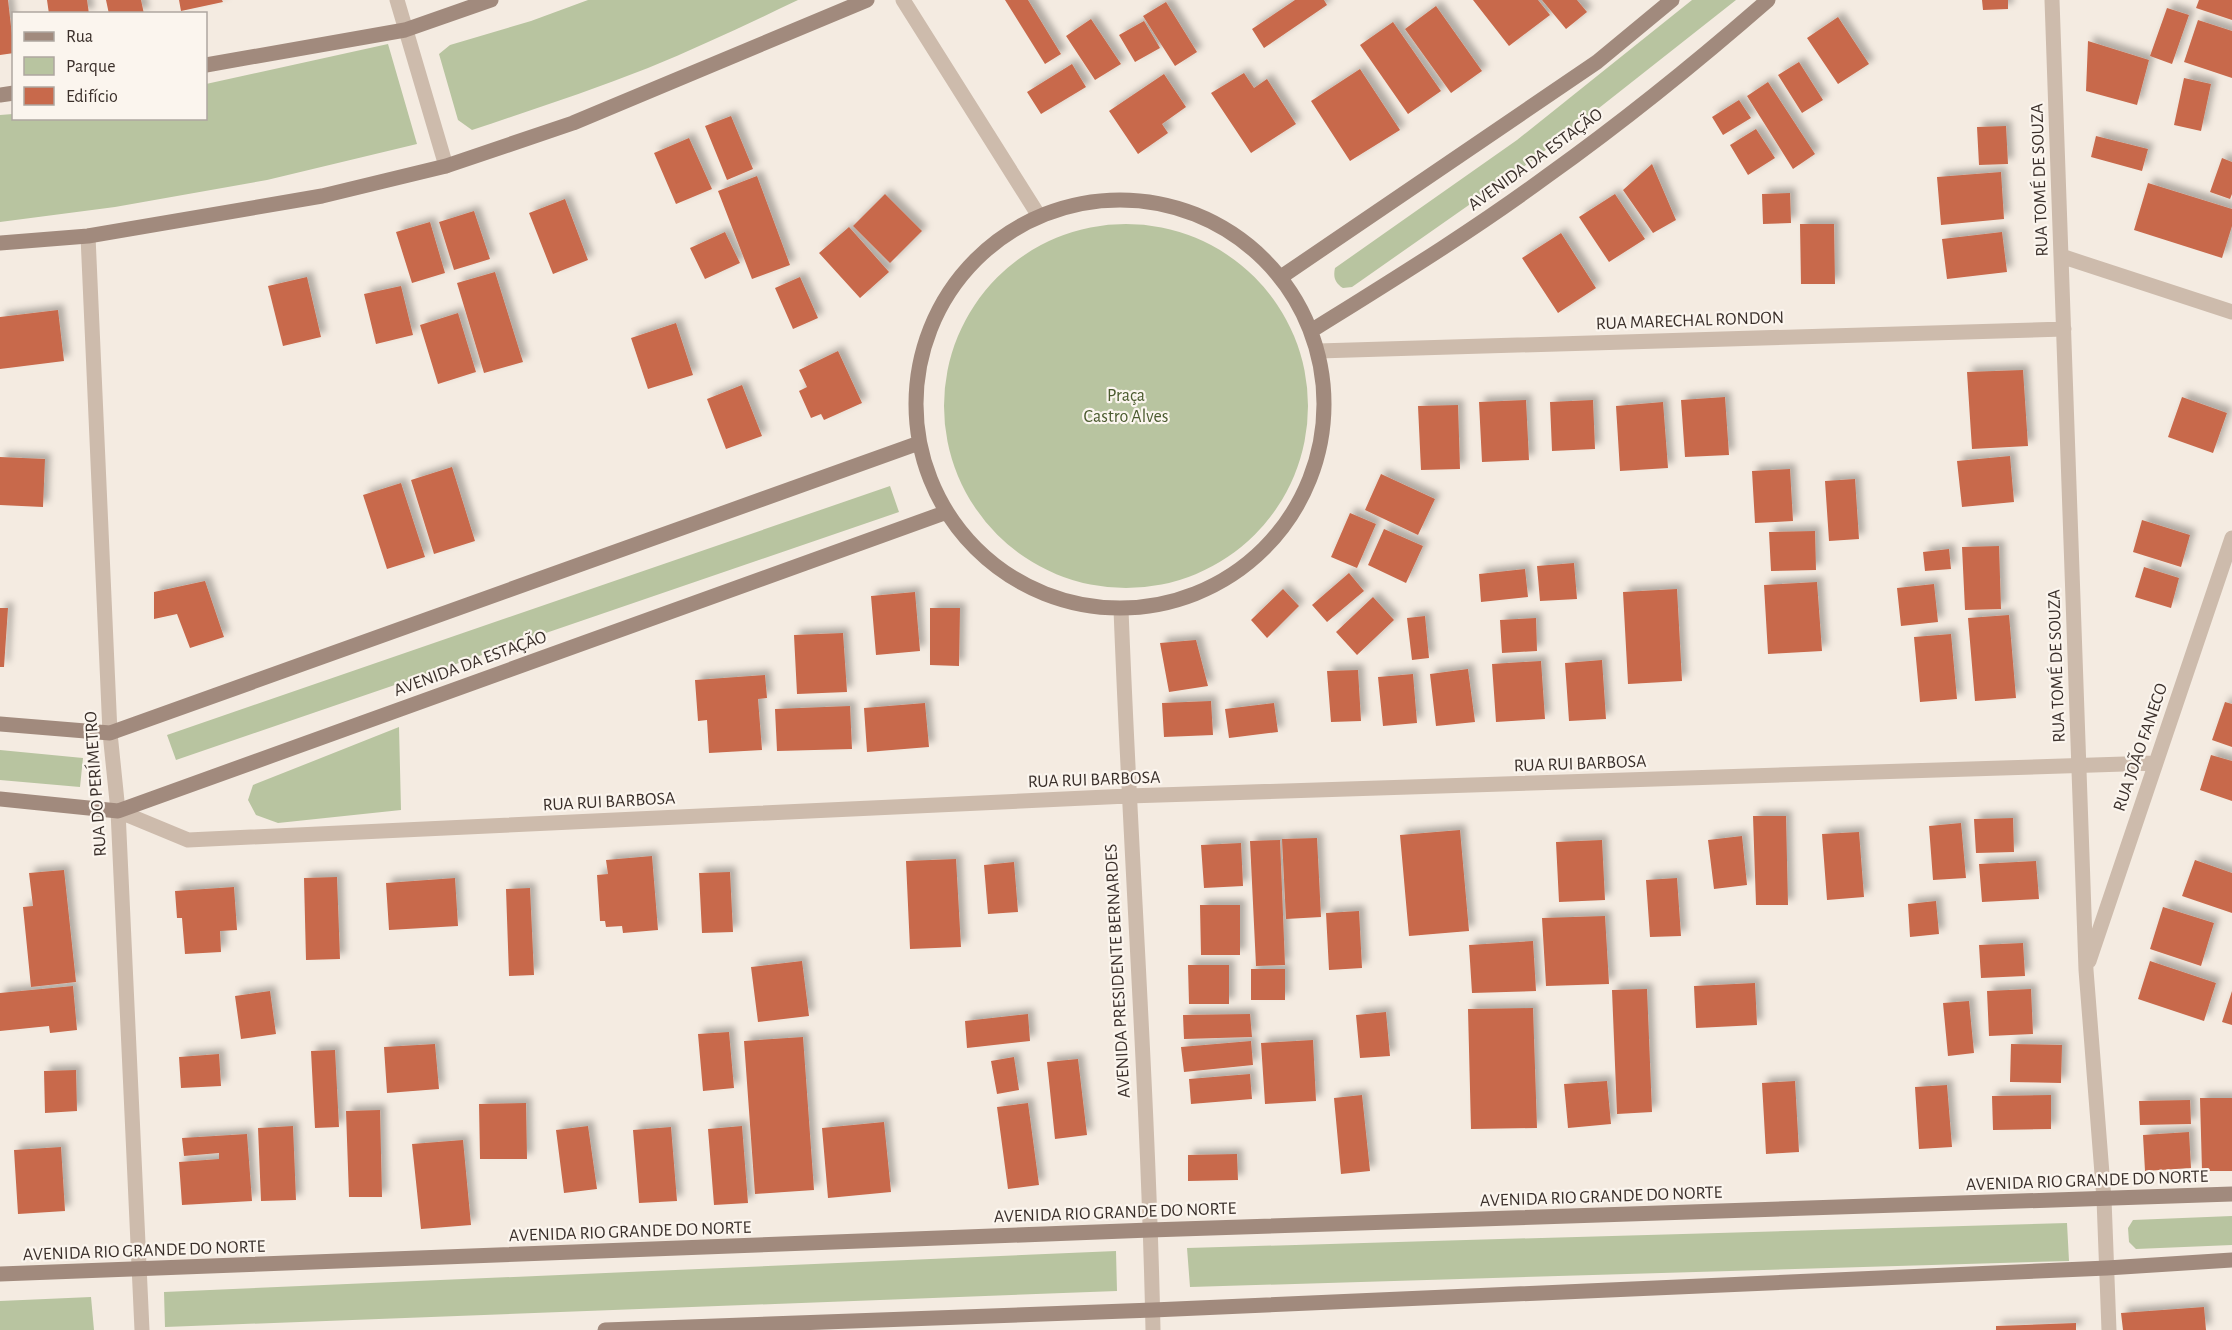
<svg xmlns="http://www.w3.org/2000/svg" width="2232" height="1330" font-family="'Alegreya Sans',sans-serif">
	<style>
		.green { fill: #b8c4a0 }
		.building { fill: #c8694b; filter: url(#shadow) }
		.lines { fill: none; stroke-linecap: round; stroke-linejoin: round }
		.street { stroke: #cdbbac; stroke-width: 15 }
		.secondary { stroke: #a18a7d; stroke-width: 15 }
		.labels { text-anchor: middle; stroke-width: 4.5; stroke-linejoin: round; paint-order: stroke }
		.street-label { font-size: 18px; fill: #3b302b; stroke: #fbf5ee }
		.park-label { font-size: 18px; fill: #4a5a2e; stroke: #fbf5ee }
	</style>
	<defs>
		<filter id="shadow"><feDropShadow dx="5.5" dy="-5.5" stdDeviation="3" flood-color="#0004"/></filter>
	</defs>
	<rect width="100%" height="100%" fill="#f4ebe1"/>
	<!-- green -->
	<path class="green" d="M 588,0 L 798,0 C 748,24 699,47 648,68 C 590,91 531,110 472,130 L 458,120 L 439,54 L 450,45 L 531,21 Z
		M 1692,0 L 1736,0 L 1533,160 L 1352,287 L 1343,288 C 1335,283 1333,277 1335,268 L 1517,140 Z
		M 388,44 L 417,144 L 267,180 L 115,207 L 0,222 L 0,115 L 13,114 L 14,118 L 206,118 L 206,84 Z
		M944 406a182 182 0 1 1 364 0a182 182 0 1 1-364 0Z
		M 890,486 L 899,512 L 176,760 L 167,735 Z
		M 399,727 L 401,810 L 278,823 L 256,815 L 248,800 L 253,785 Z
		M 0,750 L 83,758 L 80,787 L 0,780 Z
		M 2232,1216 L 2232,1245 L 2136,1249 L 2129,1242 L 2128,1228 L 2133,1220 Z
		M 2067,1223 L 2069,1261 L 1190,1287 L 1187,1248 Z
		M 1116,1251 L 1117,1291 L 165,1327 L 164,1292 Z
		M 91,1297 L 94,1330 L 0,1330 L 0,1301 Z"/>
	<!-- building -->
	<path class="building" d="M 0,0 L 8,0 L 14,53 L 0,55 Z
		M 47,0 L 87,0 L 89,14 L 49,14 Z
		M 106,0 L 141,0 L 144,14 L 109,14 Z
		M 179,0 L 222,0 L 223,2 L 181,11 Z
		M 1005,0 L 1028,0 L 1061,54 L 1045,64 Z
		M 1295,0 L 1324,0 L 1327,5 L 1264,48 L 1252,29 Z
		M 1473,0 L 1538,0 L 1550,15 L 1509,46 Z
		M 1542,0 L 1577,0 L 1587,12 L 1566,29 Z
		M 1982,0 L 2008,0 L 2008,9 L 1983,10 Z
		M 2199,0 L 2232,0 L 2232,20 L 2196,8 Z
		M 1166,2 L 1197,52 L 1175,66 L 1143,16 Z
		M 1436,6 L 1482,71 L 1451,93 L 1405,29 Z
		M 2167,8 L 2189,15 L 2172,64 L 2150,56 Z
		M 1838,17 L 1869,64 L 1838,84 L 1807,38 Z
		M 1091,19 L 1121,64 L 1095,80 L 1066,36 Z
		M 2198,20 L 2232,31 L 2232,78 L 2184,62 Z
		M 1144,21 L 1160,48 L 1135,62 L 1119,35 Z
		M 1393,22 L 1441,91 L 1408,114 L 1360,45 Z
		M 2088,41 L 2149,60 L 2137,105 L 2086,91 Z
		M 1799,62 L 1823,100 L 1802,113 L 1778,75 Z
		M 1072,64 L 1086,87 L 1041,114 L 1027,92 Z
		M 1360,69 L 1400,130 L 1350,161 L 1311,101 Z
		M 1244,73 L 1254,88 L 1267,79 L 1296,124 L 1251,153 L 1211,93 Z
		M 1164,74 L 1186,107 L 1162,124 L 1168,133 L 1138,154 L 1109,111 Z
		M 2184,78 L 2211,84 L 2201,131 L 2174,125 Z
		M 1768,82 L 1815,154 L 1793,169 L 1747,96 Z
		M 1739,100 L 1751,118 L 1723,135 L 1712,117 Z
		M 731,116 L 753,169 L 727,180 L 705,126 Z
		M 2006,126 L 2008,164 L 1979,165 L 1977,127 Z
		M 1756,129 L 1775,158 L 1748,175 L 1730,145 Z
		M 2096,136 L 2148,149 L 2142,171 L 2091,157 Z
		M 689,138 L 712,189 L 676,204 L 654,153 Z
		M 2222,158 L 2232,162 L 2232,194 L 2230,199 L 2210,192 Z
		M 1652,164 L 1676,220 L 1653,233 L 1623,190 Z
		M 2001,172 L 2004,219 L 1941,225 L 1937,177 Z
		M 757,176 L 790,265 L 752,279 L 718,191 Z
		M 2148,183 L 2232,209 L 2232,226 L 2222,258 L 2134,230 Z
		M 1790,193 L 1791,223 L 1763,224 L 1762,194 Z
		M 885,194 L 922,231 L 890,263 L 853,226 Z
		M 1615,194 L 1645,239 L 1609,262 L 1579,217 Z
		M 565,199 L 588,260 L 553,274 L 529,213 Z
		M 474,211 L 490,259 L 454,270 L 439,222 Z
		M 430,222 L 445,273 L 412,283 L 396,232 Z
		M 1800,224 L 1834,224 L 1835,284 L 1801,284 Z
		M 849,227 L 889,272 L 860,298 L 819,253 Z
		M 725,232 L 740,263 L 705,279 L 690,248 Z
		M 2002,232 L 2007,272 L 1947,279 L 1942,239 Z
		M 1561,233 L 1596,288 L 1558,313 L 1522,258 Z
		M 495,272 L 523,362 L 484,373 L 457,283 Z
		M 307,277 L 321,337 L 283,346 L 268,286 Z
		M 800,277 L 818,318 L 793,329 L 775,288 Z
		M 401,286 L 413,335 L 376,344 L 364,294 Z
		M 58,310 L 64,361 L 0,369 L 0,317 Z
		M 458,313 L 476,372 L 438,384 L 420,325 Z
		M 676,323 L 693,375 L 648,389 L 631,338 Z
		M 838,351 L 862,403 L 824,420 L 821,414 L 811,418 L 799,391 L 807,387 L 799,370 Z
		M 2023,370 L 2028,446 L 1972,449 L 1967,372 Z
		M 742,385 L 762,436 L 726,449 L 707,399 Z
		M 1725,397 L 1729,455 L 1685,457 L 1681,400 Z
		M 2182,397 L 2227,413 L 2213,453 L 2168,437 Z
		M 1526,400 L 1529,460 L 1482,462 L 1479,402 Z
		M 1593,400 L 1595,449 L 1552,451 L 1550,402 Z
		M 1663,402 L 1668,468 L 1620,471 L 1616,406 Z
		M 1458,405 L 1460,469 L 1421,470 L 1418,406 Z
		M 2010,456 L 2014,502 L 1962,507 L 1957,461 Z
		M 0,457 L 45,459 L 43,507 L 0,505 Z
		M 452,467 L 475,541 L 434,554 L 411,480 Z
		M 1790,469 L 1793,521 L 1755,523 L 1752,471 Z
		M 1381,474 L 1435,499 L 1418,535 L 1365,510 Z
		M 1855,479 L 1859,539 L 1829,541 L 1825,481 Z
		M 401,483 L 425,557 L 387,569 L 363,495 Z
		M 1350,513 L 1376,524 L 1357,568 L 1331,557 Z
		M 2142,520 L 2190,535 L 2181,567 L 2133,552 Z
		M 1384,529 L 1423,546 L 1406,583 L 1368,565 Z
		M 1815,531 L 1816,570 L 1771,571 L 1769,532 Z
		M 1999,546 L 2001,609 L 1965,610 L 1962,547 Z
		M 1949,549 L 1951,569 L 1925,571 L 1923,552 Z
		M 1574,563 L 1577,599 L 1540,601 L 1537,566 Z
		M 2144,567 L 2179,578 L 2171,608 L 2135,597 Z
		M 1525,569 L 1528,597 L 1481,602 L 1479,574 Z
		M 1349,573 L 1364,591 L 1327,622 L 1312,605 Z
		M 205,581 L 224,637 L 190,648 L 177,614 L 154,619 L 154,592 Z
		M 1817,582 L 1822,651 L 1768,654 L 1764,585 Z
		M 1934,584 L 1938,622 L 1901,626 L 1897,588 Z
		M 1283,589 L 1299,606 L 1267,638 L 1251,620 Z
		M 1677,589 L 1682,681 L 1628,684 L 1623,592 Z
		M 915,592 L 920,651 L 876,655 L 871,596 Z
		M 1373,597 L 1394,620 L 1357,655 L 1336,632 Z
		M 0,608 L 8,608 L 4,667 L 0,667 Z
		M 930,608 L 960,608 L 959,666 L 930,665 Z
		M 2009,615 L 2016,698 L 1975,701 L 1968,618 Z
		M 1425,616 L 1429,658 L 1412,660 L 1407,618 Z
		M 1536,618 L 1537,651 L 1502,653 L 1500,620 Z
		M 843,633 L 847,692 L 797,694 L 794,635 Z
		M 1951,634 L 1957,699 L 1920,702 L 1914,637 Z
		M 1196,640 L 1208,686 L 1169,692 L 1160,643 Z
		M 1602,660 L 1606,719 L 1569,721 L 1565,663 Z
		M 1541,661 L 1545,719 L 1496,722 L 1492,664 Z
		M 1468,669 L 1475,722 L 1436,726 L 1430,674 Z
		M 1358,670 L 1361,721 L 1331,722 L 1327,671 Z
		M 1413,674 L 1417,723 L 1383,726 L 1378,677 Z
		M 765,675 L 767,698 L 758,699 L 762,750 L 709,753 L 707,720 L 698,721 L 695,680 Z
		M 1211,701 L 1213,735 L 1164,737 L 1162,703 Z
		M 2225,702 L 2232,704 L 2232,747 L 2212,740 Z
		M 925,703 L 929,747 L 867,752 L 864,708 Z
		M 1274,703 L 1278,732 L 1229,738 L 1225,709 Z
		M 850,706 L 852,749 L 777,751 L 775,709 Z
		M 2211,755 L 2232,761 L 2232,801 L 2200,790 Z
		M 1753,816 L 1786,816 L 1788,905 L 1756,905 Z
		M 2013,818 L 2014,852 L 1976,853 L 1974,819 Z
		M 1961,823 L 1966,878 L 1933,880 L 1929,826 Z
		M 1460,830 L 1469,931 L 1409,936 L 1400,835 Z
		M 1859,832 L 1864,897 L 1827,900 L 1822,834 Z
		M 1742,836 L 1747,885 L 1714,889 L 1708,840 Z
		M 1317,838 L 1321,917 L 1286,919 L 1282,839 Z
		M 1280,840 L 1285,965 L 1256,966 L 1250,841 Z
		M 1602,840 L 1605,900 L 1559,902 L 1556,842 Z
		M 1241,843 L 1243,886 L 1204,888 L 1201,845 Z
		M 652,856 L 658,930 L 623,933 L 622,926 L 606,927 L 605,921 L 600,921 L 597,875 L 608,874 L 606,860 Z
		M 956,859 L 961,947 L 910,949 L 906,861 Z
		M 2195,860 L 2232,873 L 2232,913 L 2182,896 Z
		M 2036,861 L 2039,899 L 1982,902 L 1979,864 Z
		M 1014,862 L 1018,912 L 988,914 L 984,865 Z
		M 64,870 L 76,982 L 31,987 L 23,907 L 33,906 L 29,873 Z
		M 730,872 L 733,932 L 702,933 L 699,873 Z
		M 337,877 L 340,959 L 306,960 L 304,878 Z
		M 455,878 L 458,926 L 389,930 L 386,883 Z
		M 1677,878 L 1681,936 L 1650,937 L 1646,880 Z
		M 234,887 L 237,930 L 220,931 L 221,952 L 185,954 L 182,918 L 177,918 L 175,891 Z
		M 530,888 L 534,975 L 509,976 L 506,889 Z
		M 1936,901 L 1939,934 L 1910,937 L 1908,904 Z
		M 1200,905 L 1240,905 L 1240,955 L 1201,955 Z
		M 2163,907 L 2214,923 L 2201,966 L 2150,949 Z
		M 1359,911 L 1362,968 L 1329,970 L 1326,913 Z
		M 1605,916 L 1609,984 L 1546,986 L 1542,918 Z
		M 1533,941 L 1536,991 L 1472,993 L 1469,945 Z
		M 2023,943 L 2025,976 L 1981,978 L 1979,945 Z
		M 802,961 L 809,1016 L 758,1022 L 751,967 Z
		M 2150,961 L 2216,983 L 2204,1021 L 2138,999 Z
		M 1188,965 L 1229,965 L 1229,1004 L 1189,1004 Z
		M 1251,969 L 1285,969 L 1285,1000 L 1251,1000 Z
		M 1755,983 L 1757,1025 L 1696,1028 L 1694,986 Z
		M 73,986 L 77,1030 L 50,1033 L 49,1026 L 0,1031 L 0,993 Z
		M 1647,989 L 1652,1112 L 1617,1114 L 1612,990 Z
		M 2031,989 L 2033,1034 L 1989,1036 L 1987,991 Z
		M 270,991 L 276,1034 L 241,1039 L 235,996 Z
		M 2232,991 L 2232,1025 L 2222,1022 Z
		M 1969,1001 L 1974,1053 L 1948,1056 L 1943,1003 Z
		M 1533,1008 L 1537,1128 L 1471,1129 L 1468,1009 Z
		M 1386,1012 L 1390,1056 L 1360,1058 L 1356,1015 Z
		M 1028,1014 L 1030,1041 L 967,1048 L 965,1021 Z
		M 1250,1014 L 1252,1037 L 1184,1039 L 1183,1015 Z
		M 729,1032 L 734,1088 L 703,1091 L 698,1034 Z
		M 803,1037 L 814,1190 L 755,1194 L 744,1041 Z
		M 1313,1040 L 1316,1101 L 1265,1104 L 1261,1043 Z
		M 1251,1041 L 1253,1065 L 1184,1072 L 1181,1047 Z
		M 435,1044 L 439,1089 L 387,1093 L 384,1047 Z
		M 2011,1044 L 2062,1045 L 2061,1083 L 2010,1082 Z
		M 335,1050 L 339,1127 L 315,1128 L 311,1051 Z
		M 219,1054 L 221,1086 L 181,1088 L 179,1057 Z
		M 1014,1057 L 1019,1090 L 997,1094 L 991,1061 Z
		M 1078,1059 L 1087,1135 L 1055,1139 L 1047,1062 Z
		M 76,1070 L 77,1111 L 45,1113 L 44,1071 Z
		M 1250,1074 L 1252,1099 L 1191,1104 L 1189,1079 Z
		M 1607,1081 L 1611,1124 L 1568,1128 L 1564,1084 Z
		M 1795,1081 L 1799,1152 L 1766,1154 L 1762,1083 Z
		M 1947,1085 L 1952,1147 L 1919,1149 L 1915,1087 Z
		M 1362,1095 L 1370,1171 L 1341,1174 L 1334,1098 Z
		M 2051,1095 L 2051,1129 L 1993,1130 L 1992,1096 Z
		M 2200,1098 L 2232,1098 L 2232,1171 L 2202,1171 Z
		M 2190,1100 L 2191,1124 L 2140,1125 L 2139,1101 Z
		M 526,1103 L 527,1159 L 480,1159 L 479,1104 Z
		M 1028,1103 L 1039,1185 L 1008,1189 L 997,1107 Z
		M 380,1110 L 382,1197 L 349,1197 L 346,1111 Z
		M 884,1122 L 891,1192 L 828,1198 L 822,1128 Z
		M 293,1126 L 296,1200 L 261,1201 L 258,1128 Z
		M 588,1126 L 597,1189 L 564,1193 L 556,1130 Z
		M 742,1126 L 748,1203 L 714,1205 L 708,1129 Z
		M 671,1127 L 677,1201 L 639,1203 L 633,1130 Z
		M 2189,1132 L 2191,1168 L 2145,1171 L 2143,1135 Z
		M 247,1134 L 252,1201 L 182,1205 L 179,1162 L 219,1159 L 219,1153 L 184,1156 L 182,1138 Z
		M 463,1140 L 471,1225 L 421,1229 L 412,1144 Z
		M 61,1147 L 65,1211 L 18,1214 L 14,1150 Z
		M 1237,1154 L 1238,1180 L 1188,1181 L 1188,1155 Z
		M 2204,1307 L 2206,1330 L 2123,1330 L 2121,1313 Z
		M 2076,1323 L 2076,1330 L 1996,1330 L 1996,1326 Z"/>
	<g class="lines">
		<!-- street -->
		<path class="street" d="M 397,0 L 446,166
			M 903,0 L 1039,216
			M 2052,0 L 2086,970 L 2104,1199 L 2109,1330
			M 88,236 L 110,733 L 118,811 L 142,1330
			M 2061,256 L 2232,312
			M 1318,351 L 2064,329
			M 1121,609 C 1130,849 1148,1090 1153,1330
			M 118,811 L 188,840 L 1128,796 L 2155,763
			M 2089,961 L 2232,538"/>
		<!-- secondary -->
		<path class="secondary" d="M 206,65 L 405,30 L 491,0
			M 0,95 L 14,93
			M916 404a204 204 0 1 1 408 0a204 204 0 1 1-408 0Z
			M 0,243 L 88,236 L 322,196 L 446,166 L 573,123 L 867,0
			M 1281,277 L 1597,62 L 1672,0
			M 1311,331 C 1391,281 1471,232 1547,176 C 1624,121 1697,62 1768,0
			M 0,724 L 110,733 L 919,443
			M 0,799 L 118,811 L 947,512
			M 0,1274 L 1150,1230 L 2232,1194
			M 605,1330 L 1153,1310 L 2107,1268 L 2232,1260"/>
	</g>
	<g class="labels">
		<!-- street labels -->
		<g class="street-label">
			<text transform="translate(1535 159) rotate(-36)" y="6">AVENIDA DA ESTAÇÃO</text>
			<text transform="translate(2039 180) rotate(-92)" y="6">RUA TOMÉ DE SOUZA</text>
			<text transform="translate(1690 320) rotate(-2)" y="6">RUA MARECHAL RONDON</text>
			<text transform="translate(470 663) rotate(-20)" y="6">AVENIDA DA ESTAÇÃO</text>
			<text transform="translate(2056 666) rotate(-92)" y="6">RUA TOMÉ DE SOUZA</text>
			<text transform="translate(2140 747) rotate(-71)" y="6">RUA JOÃO FANECO</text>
			<text transform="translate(1580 763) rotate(-2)" y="6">RUA RUI BARBOSA</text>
			<text transform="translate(1094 779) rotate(-2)" y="6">RUA RUI BARBOSA</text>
			<text transform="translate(95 784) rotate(-94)" y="6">RUA DO PERÍMETRO</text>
			<text transform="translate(609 801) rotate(-3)" y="6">RUA RUI BARBOSA</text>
			<text transform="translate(1117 971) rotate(-93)" y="6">AVENIDA PRESIDENTE BERNARDES</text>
			<text transform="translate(2087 1180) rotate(-2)" y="6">AVENIDA RIO GRANDE DO NORTE</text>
			<text transform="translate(1601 1196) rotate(-2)" y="6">AVENIDA RIO GRANDE DO NORTE</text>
			<text transform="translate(1115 1212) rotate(-2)" y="6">AVENIDA RIO GRANDE DO NORTE</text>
			<text transform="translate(630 1231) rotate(-2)" y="6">AVENIDA RIO GRANDE DO NORTE</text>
			<text transform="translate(144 1250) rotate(-2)" y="6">AVENIDA RIO GRANDE DO NORTE</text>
		</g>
		<!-- park labels -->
		<g class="park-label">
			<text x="1126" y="401">Praça<tspan x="1126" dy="21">Castro Alves</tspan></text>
		</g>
	</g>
	<!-- legend -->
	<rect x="12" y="12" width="195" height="108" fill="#fbf5ee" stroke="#aea6a0" stroke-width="1.5"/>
	<rect x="24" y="32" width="30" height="9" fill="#a18a7d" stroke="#aea6a0" stroke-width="1.5"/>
	<text x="66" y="42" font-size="18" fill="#3b302b">Rua</text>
	<rect x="24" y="57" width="30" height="18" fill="#b8c4a0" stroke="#aea6a0" stroke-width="1.5"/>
	<text x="66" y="72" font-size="18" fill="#3b302b">Parque</text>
	<rect x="24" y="87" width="30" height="18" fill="#c8694b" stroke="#aea6a0" stroke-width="1.5"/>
	<text x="66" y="102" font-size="18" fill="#3b302b">Edifício</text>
</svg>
